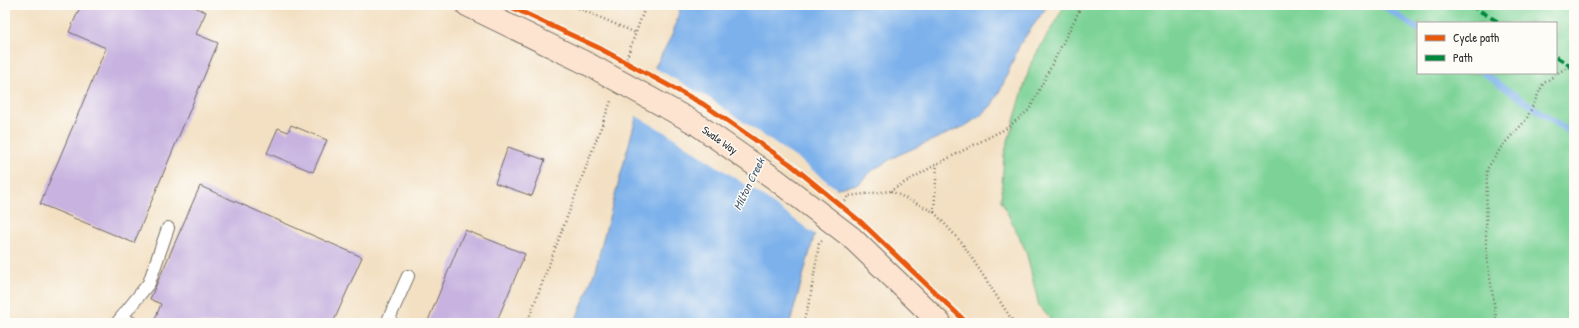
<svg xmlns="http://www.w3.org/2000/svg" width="1579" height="328" font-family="'Patrick Hand',sans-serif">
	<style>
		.green { fill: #7dd397; stroke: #547f61; fill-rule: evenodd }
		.water { fill: #7db1eb; stroke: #546e8b }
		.pier { fill: #f3e0c3 }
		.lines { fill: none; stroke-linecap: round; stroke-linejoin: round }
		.stream { stroke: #7db1eb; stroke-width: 6 }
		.building { fill: #c8b3e0 }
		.lane-casing { stroke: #716a60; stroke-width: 14 }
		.secondary-casing { stroke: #716a60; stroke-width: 24 }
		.path { stroke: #716a60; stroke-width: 2.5; stroke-dasharray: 1 3; stroke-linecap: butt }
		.lane { stroke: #fff; stroke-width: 12 }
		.secondary { stroke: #fde4d1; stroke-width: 22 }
		.secondary-bridge-casing { stroke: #716a60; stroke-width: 24; stroke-linecap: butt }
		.secondary-bridge { stroke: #fde4d1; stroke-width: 22 }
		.quiet { stroke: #00873e; stroke-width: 4; stroke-dasharray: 8 4; stroke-linecap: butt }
		.cycleway-casing { stroke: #fdfcf7; stroke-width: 8 }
		.cycleway { stroke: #e8590c; stroke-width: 5 }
		.labels { text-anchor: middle; stroke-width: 3; stroke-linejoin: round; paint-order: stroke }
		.street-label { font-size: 11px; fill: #2b2b2b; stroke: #fdfcf7 }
		.water-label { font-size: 12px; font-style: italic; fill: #485a6e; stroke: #fdfcf7 }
	</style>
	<rect width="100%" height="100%" fill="#fdfcf7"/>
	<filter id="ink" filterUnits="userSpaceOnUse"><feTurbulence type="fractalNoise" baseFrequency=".025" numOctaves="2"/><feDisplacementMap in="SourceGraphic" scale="8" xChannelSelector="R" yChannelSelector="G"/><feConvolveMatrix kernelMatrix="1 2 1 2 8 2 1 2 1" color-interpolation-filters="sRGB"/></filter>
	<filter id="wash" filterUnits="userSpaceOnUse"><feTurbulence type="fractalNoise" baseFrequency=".012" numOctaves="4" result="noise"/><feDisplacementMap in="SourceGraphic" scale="16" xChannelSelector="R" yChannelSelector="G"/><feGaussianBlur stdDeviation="0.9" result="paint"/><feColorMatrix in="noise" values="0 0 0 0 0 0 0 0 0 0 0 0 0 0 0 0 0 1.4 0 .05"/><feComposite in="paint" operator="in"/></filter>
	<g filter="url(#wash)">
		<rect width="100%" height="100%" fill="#f3e0c3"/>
		<!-- green -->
		<path class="green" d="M 1065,5 L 1574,5 L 1574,323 L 1054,323 L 1039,306 L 1026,251 L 1001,200 L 1004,155 L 1031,63 ZM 1418,23 L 1556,23 L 1556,73 L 1418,73 Z"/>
		<!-- water -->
		<path class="water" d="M 681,5 L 1048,5 L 1020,44 L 1001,89 L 991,106 L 980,116 L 965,126 L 896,156 L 873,170 L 858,184 L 837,188 L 815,233 L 790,323 L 574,323 L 586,296 L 596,266 L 637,114 L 654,69 L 673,33 Z"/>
		<!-- pier -->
		<path class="pier" d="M 653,67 L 709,98 L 802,162 L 838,190 L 816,235 L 758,193 L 665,132 L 634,115 Z"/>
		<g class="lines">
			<!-- stream -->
			<path class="stream" d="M 1382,5 L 1418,29
				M 1483,73 L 1574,135"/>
		</g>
		<g id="blocks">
			<!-- building -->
			<path class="building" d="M 81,5 L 190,5 L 206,12 L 196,34 L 218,43 L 134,243 L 40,204 L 106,48 L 69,32 Z
				M 291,125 L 327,140 L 313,172 L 267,153 L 278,128 L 288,132 Z
				M 508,147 L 545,160 L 532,196 L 495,183 Z
				M 200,186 L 362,257 L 333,323 L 164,323 L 155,319 L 161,304 L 150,299 Z
				M 465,230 L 525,254 L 496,323 L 427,323 Z"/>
		</g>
	</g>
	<g filter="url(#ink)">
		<use href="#blocks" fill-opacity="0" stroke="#716a60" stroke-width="1"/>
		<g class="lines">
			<defs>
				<path id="lane" d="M 121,318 L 132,323
					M 117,323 L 149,283 L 168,228
					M 387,323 L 408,276"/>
				<path id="secondary" d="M 467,5 L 588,64
					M 851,237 L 940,323"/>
			</defs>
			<!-- lane casing -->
			<use href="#lane" class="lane-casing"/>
			<!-- secondary casing -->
			<use href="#secondary" class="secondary-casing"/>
			<!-- path -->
			<path class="path" d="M 571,5 L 636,33
				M 625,62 L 646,5
				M 891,191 L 934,212 L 962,243 L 1014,323
				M 843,205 L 848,196 L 890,191 L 937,164 L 1007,128 L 1029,110 L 1082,5
				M 934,212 L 937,164
				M 527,323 L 611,101
				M 803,323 L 810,299 L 819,244 L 822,240
				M 1497,323 L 1488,265 L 1486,244 L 1487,169 L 1502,146 L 1526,120 L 1543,84 L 1559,72 L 1574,65"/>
			<!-- lane -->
			<use href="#lane" class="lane"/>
			<!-- secondary -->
			<use href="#secondary" class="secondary"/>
			<defs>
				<path id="secondary-bridge" d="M 588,64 L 695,123 L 775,179 L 851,237"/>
			</defs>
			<!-- secondary-bridge casing -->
			<use href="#secondary-bridge" class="secondary-bridge-casing"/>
			<!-- secondary-bridge -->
			<use href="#secondary-bridge" class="secondary-bridge"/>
			<!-- quiet -->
			<path class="quiet" d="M 1470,5 L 1500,23
				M 1556,57 L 1574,68"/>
			<defs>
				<path id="cycleway" d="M 507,5 L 597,47 L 703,104 L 790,164 L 862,223 L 967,323"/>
			</defs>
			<!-- cycleway casing -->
			<use href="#cycleway" class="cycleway-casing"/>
			<!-- cycleway -->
			<use href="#cycleway" class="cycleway"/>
		</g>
	</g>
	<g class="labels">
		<!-- street labels -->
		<g class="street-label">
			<text transform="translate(720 140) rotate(35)" y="4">Swale Way</text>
		</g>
		<!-- water labels -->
		<g class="water-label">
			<text transform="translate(749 184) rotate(-64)" y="4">Milton Creek</text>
		</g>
	</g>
	<!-- margin -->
	<rect width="1579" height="328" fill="none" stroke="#fdfcf7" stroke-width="20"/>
	<!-- legend -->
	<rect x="1417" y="22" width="140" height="52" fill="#fdfcf7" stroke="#a9a8a5"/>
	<rect x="1425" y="35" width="20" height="6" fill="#e8590c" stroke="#a9a8a5"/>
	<text x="1453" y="42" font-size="12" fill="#2b2b2b">Cycle path</text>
	<rect x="1425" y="55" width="20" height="6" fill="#00873e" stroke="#a9a8a5"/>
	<text x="1453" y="62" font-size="12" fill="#2b2b2b">Path</text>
</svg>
